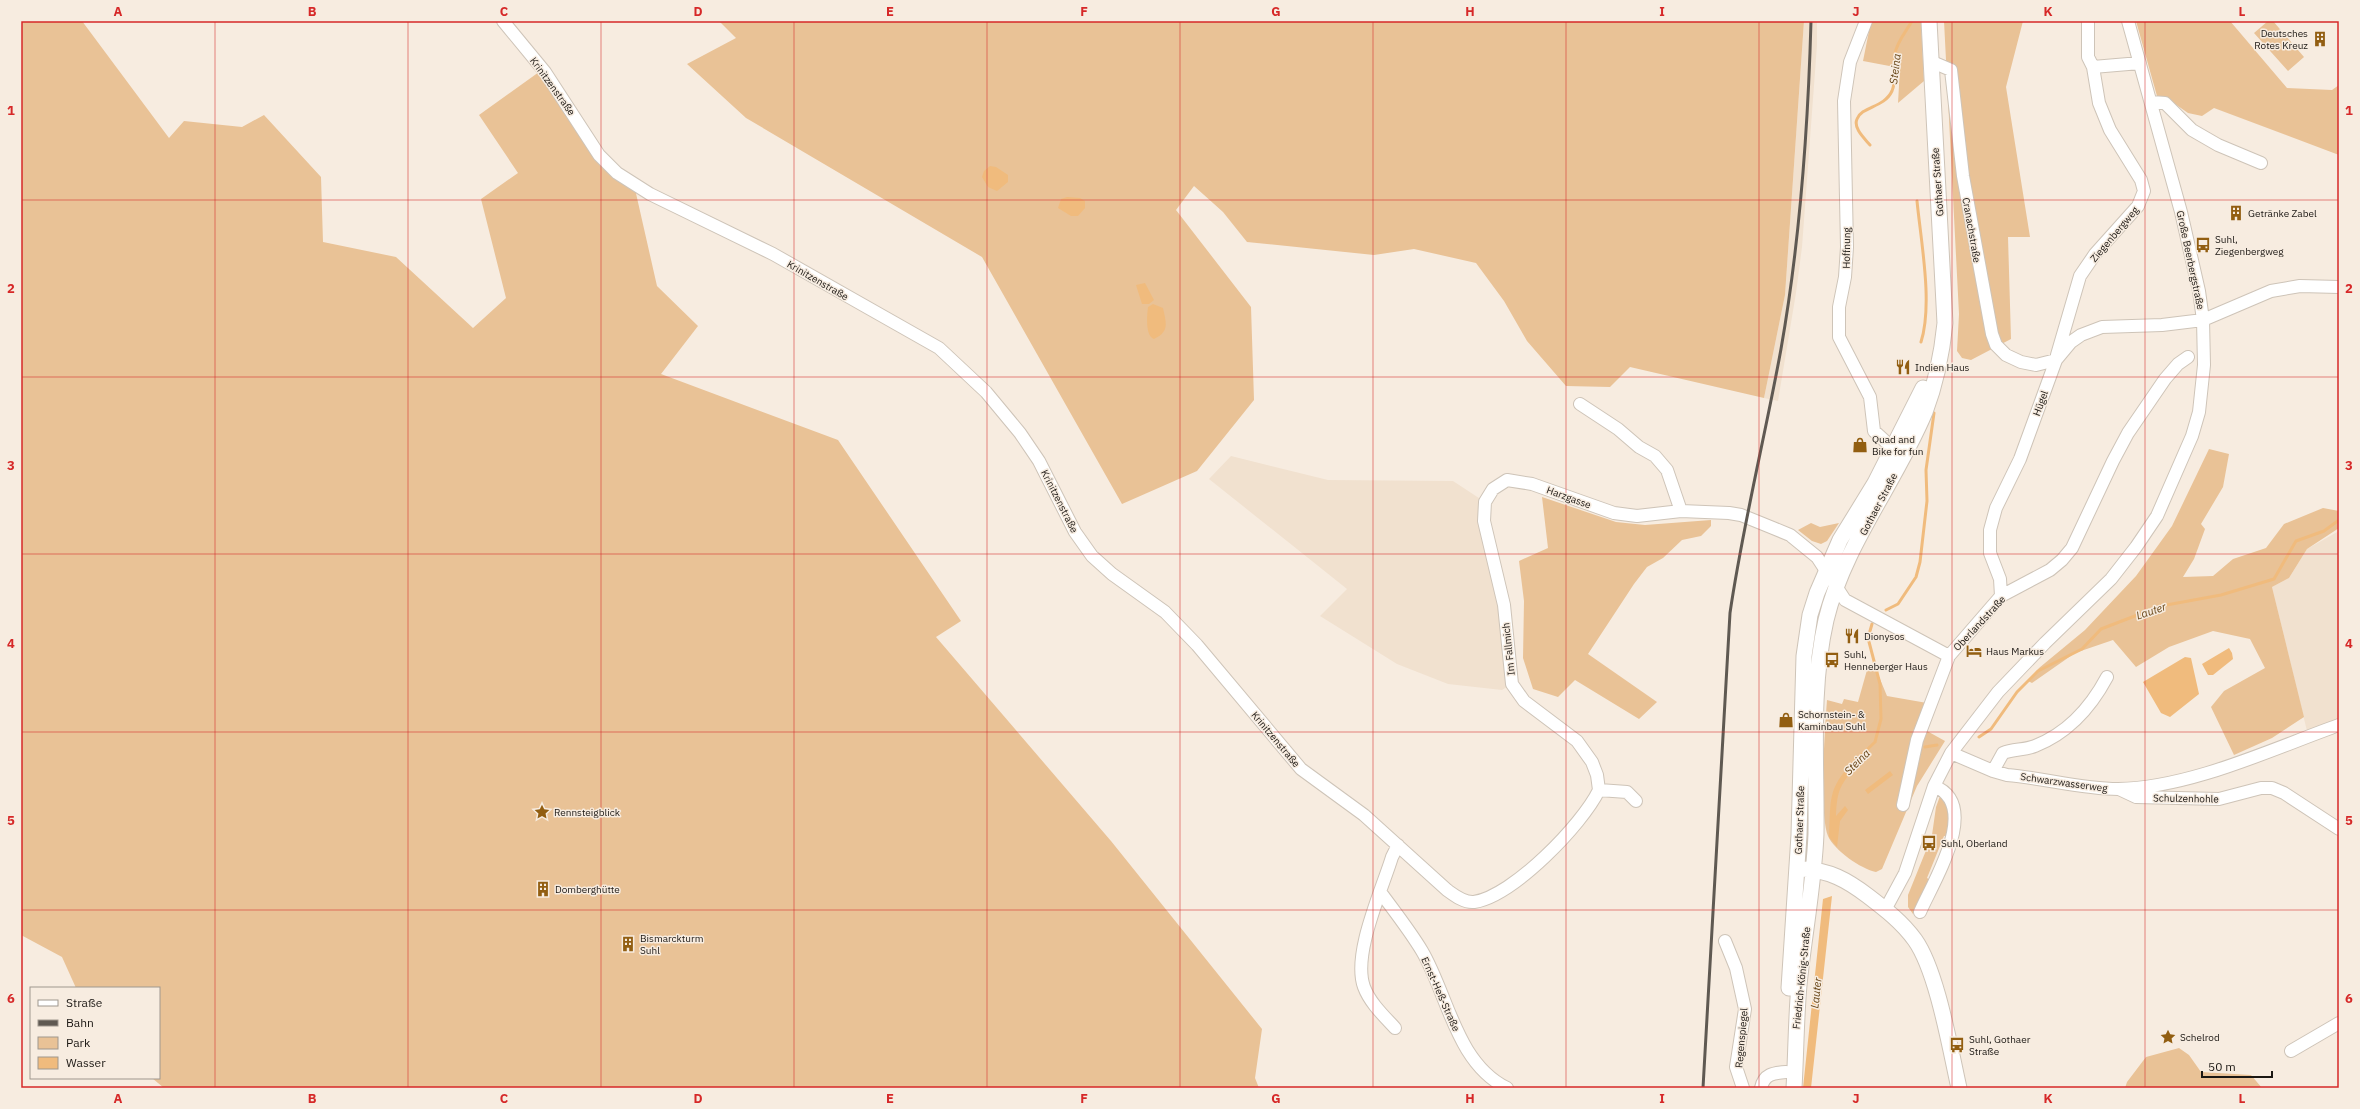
<svg xmlns="http://www.w3.org/2000/svg" width="2360" height="1109" font-family="'IBM Plex Sans',sans-serif">
	<style>
		.built { fill: #f1e1cf }
		.green { fill: #e9c296 }
		.water { fill: #f0bb7d }
		.lines { fill: none; stroke-linecap: round; stroke-linejoin: round }
		.stream { stroke: #f0bb7d; stroke-width: 3 }
		.minor-casing { stroke: #cec4b8; stroke-width: 14 }
		.major-casing { stroke: #cec4b8; stroke-width: 17 }
		.minor { stroke: #fff; stroke-width: 12 }
		.major { stroke: #fff; stroke-width: 15 }
		.rail { stroke: #5f5952; stroke-width: 3 }
		.grid { fill: none; stroke: #d62828; stroke-width: 1; stroke-opacity: 0.55 }
		.labels { text-anchor: middle; stroke-width: 3; stroke-linejoin: round; paint-order: stroke }
		.poi-label { font-size: 10px; fill: #1b1713; stroke: #f7ece0; text-anchor: start }
		.street-label { font-size: 10px; fill: #1b1713; stroke: #f7ece0 }
		.water-label { font-size: 11px; font-style: italic; fill: #664314; stroke: #f7ece0 }
		.neatline { fill: none; stroke: #d62828; stroke-width: 1.5 }
		.grid-label { font-size: 13px; text-anchor: middle; font-weight: bold; fill: #d62828 }
	</style>
	<rect width="100%" height="100%" fill="#f7ece0"/>
	<!-- built -->
	<path class="built" d="M 1804,21 L 1817,21 L 1817,45 L 1802,247 L 1796,293 L 1778,401 L 1764,398 L 1785,295 Z
		M 1231,456 L 1328,480 L 1453,481 L 1485,502 L 1512,684 L 1502,690 L 1448,684 L 1397,664 L 1320,616 L 1347,589 L 1209,479 Z
		M 2339,531 L 2339,719 L 2307,731 L 2272,587 L 2289,578 L 2307,549 Z"/>
	<!-- green -->
	<path class="green" d="M 21,21 L 82,21 L 169,138 L 184,121 L 242,127 L 264,115 L 321,177 L 323,242 L 396,257 L 473,328 L 506,298 L 481,199 L 518,173 L 479,115 L 539,72 L 635,189 L 657,286 L 698,326 L 661,374 L 838,440 L 961,621 L 936,637 L 1111,841 L 1262,1029 L 1255,1078 L 1259,1088 L 164,1088 L 152,1078 L 159,1078 L 159,988 L 76,988 L 62,957 L 21,935 Z
		M 719,21 L 1804,21 L 1785,295 L 1764,398 L 1630,367 L 1610,387 L 1566,386 L 1527,341 L 1504,301 L 1476,263 L 1414,249 L 1374,255 L 1247,242 L 1223,212 L 1194,186 L 1176,210 L 1251,307 L 1254,400 L 1197,471 L 1122,504 L 982,257 L 746,118 L 687,64 L 736,38 Z
		M 1871,21 L 1921,21 L 1924,81 L 1898,103 L 1900,68 L 1863,61 Z
		M 1944,21 L 2023,21 L 2006,87 L 2030,237 L 2008,237 L 2011,339 L 1971,360 L 1962,358 L 1957,351 L 1959,314 Z
		M 2136,21 L 2230,21 L 2287,88 L 2332,90 L 2339,85 L 2339,155 L 2214,108 L 2202,116 L 2188,113 L 2165,97 L 2157,96 Z
		M 2268,21 L 2273,21 L 2304,57 L 2288,71 L 2254,33 Z
		M 2209,449 L 2229,454 L 2223,487 L 2201,524 L 2205,529 L 2194,559 L 2183,577 L 2213,576 L 2233,559 L 2266,548 L 2284,524 L 2323,508 L 2339,511 L 2339,528 L 2307,549 L 2289,578 L 2272,587 L 2304,717 L 2272,738 L 2234,755 L 2211,707 L 2224,691 L 2265,668 L 2250,639 L 2213,631 L 2169,647 L 2136,667 L 2113,640 L 2075,653 L 2032,683 L 2028,681 L 2039,668 L 2085,630 L 2136,576 L 2172,526 Z
		M 1542,497 L 1616,522 L 1645,525 L 1711,520 L 1711,526 L 1701,536 L 1682,540 L 1663,558 L 1647,567 L 1634,584 L 1588,654 L 1657,702 L 1639,719 L 1575,680 L 1558,697 L 1533,689 L 1523,658 L 1524,601 L 1519,561 L 1548,548 Z
		M 1811,523 L 1820,527 L 1839,523 L 1827,541 L 1821,544 L 1812,541 L 1798,530 Z
		M 1875,667 L 1887,696 L 1927,703 L 1918,726 L 1945,741 L 1917,786 L 1882,869 L 1876,872 C 1861,869 1834,850 1828,836 C 1819,814 1825,727 1827,700 L 1842,704 L 1844,699 L 1858,702 L 1867,670 Z
		M 1940,796 L 1944,798 L 1950,811 L 1951,836 L 1944,836 L 1927,878 L 1932,881 L 1913,914 L 1908,907 L 1908,895 L 1927,848 L 1932,849 L 1934,838 L 1932,835 L 1936,807 Z
		M 2179,1048 L 2189,1055 L 2201,1072 L 2251,1075 L 2262,1088 L 2125,1088 L 2127,1082 L 2146,1057 Z"/>
	<!-- water -->
	<path class="water" d="M 990,166 L 996,167 L 1008,175 L 1008,182 L 997,191 L 988,187 L 982,177 L 984,171 Z
		M 1067,197 L 1080,198 L 1085,201 L 1085,208 L 1078,216 L 1071,216 L 1058,208 L 1061,199 Z
		M 1145,283 L 1154,300 L 1149,304 L 1142,304 L 1136,285 Z
		M 1153,304 L 1163,308 C 1166,322 1170,332 1154,339 C 1145,336 1147,315 1148,307 Z
		M 2229,648 L 2232,653 L 2233,659 L 2213,675 L 2208,675 L 2202,664 Z
		M 2185,657 L 2191,658 L 2199,694 L 2170,717 L 2161,713 L 2143,682 Z
		M 1855,759 L 1858,765 C 1840,784 1837,790 1836,816 L 1845,806 L 1848,810 L 1840,821 L 1837,847 L 1829,837 C 1831,797 1827,790 1855,759 Z
		M 1890,771 L 1893,775 L 1868,794 L 1865,790 Z
		M 1832,896 L 1811,1088 L 1803,1088 L 1823,899 Z"/>
	<g class="lines">
		<!-- stream -->
		<path class="stream" d="M 1870,145 C 1864,138 1853,128 1857,119 C 1862,106 1884,108 1892,91 C 1897,79 1893,66 1895,54 C 1896,43 1907,30 1912,21
			M 1917,201 C 1921,242 1933,304 1921,342
			M 1886,610 L 1898,604 L 1916,577 L 1920,562 L 1927,501 L 1926,470 L 1934,413
			M 1979,737 L 1991,729 L 2017,692 L 2038,671 L 2082,649 L 2101,629 L 2161,606 L 2221,595 L 2274,579 L 2296,541 L 2324,531 L 2339,520
			M 1925,747 L 1937,745
			M 1854,762 L 1875,742 L 1881,719 L 1880,684 L 1868,638 L 1872,624"/>
		<defs>
			<path id="minor" d="M 503,21 L 545,72 L 599,155 L 617,173 L 650,194 L 773,254 L 939,348 L 986,392 L 1020,433 L 1039,461 L 1075,532 L 1092,556 L 1112,574 L 1165,612 L 1197,645 L 1301,769 L 1364,815 L 1447,890 C 1454,895 1464,903 1474,902 C 1513,896 1582,825 1599,790
				M 1866,21 L 1850,62 L 1844,101 L 1847,247 L 1845,277 L 1839,307 L 1839,337 L 1870,397 L 1874,431 L 1898,453
				M 1930,61 L 1951,70 L 1963,176 L 1992,334 L 1996,345 L 2006,355 L 2021,362 L 2036,365 L 2056,360
				M 2093,67 L 2140,63
				M 2151,102 L 2165,103 L 2192,130 L 2218,145 L 2261,163
				M 2057,355 L 2080,276 L 2095,254 L 2138,206 L 2144,191 L 2141,180 L 2110,130 L 2099,103 L 2093,67 L 2088,57 L 2088,21
				M 1580,404 L 1618,429 L 1639,447 L 1655,456 L 1667,470 L 1681,511
				M 2001,596 L 2000,579 L 1990,553 L 1990,530 L 1996,508 L 2020,459 L 2056,360 L 2071,342 L 2081,335 L 2102,327 L 2162,325 L 2203,320 L 2271,291 L 2300,286 L 2339,287
				M 1951,753 L 1993,771 L 2007,775 C 2044,778 2081,789 2118,789 C 2190,788 2272,749 2339,725
				M 1993,771 L 2003,753 C 2013,749 2025,750 2035,746 C 2068,733 2091,707 2107,677
				M 2119,789 L 2136,797 L 2219,799 L 2261,788 L 2272,788 L 2284,793 L 2339,829
				M 1599,790 L 1597,775 L 1592,762 L 1577,741 L 1524,701 L 1512,684 L 1504,605 L 1484,521 L 1485,502 L 1493,489 L 1507,480 L 1532,484 L 1614,513 L 1637,516 L 1681,511 L 1729,513 L 1741,515 L 1773,528 L 1790,535 L 1817,557 L 1845,600 L 1949,656
				M 1599,790 L 1627,792 L 1636,801
				M 1903,805 L 1917,740 L 1949,656 L 2001,596 L 2050,570 L 2062,560 L 2072,548 L 2113,461 L 2128,433 L 2165,379 L 2178,364 L 2188,357
				M 1381,893 C 1395,912 1410,931 1422,951 C 1448,995 1456,1063 1507,1088
				M 1885,910 L 1905,873 L 1934,786 L 1951,753 L 1998,692 L 2045,643 L 2111,579 L 2136,547 L 2157,516 L 2192,436 L 2199,412 L 2204,365 L 2203,320 L 2199,291 L 2181,212 L 2128,21
				M 1920,912 C 1933,882 1982,805 1934,786
				M 1725,941 L 1736,968 L 1745,1009 L 1736,1067 L 1743,1088
				M 1395,1028 C 1384,1016 1370,1003 1364,987 C 1352,954 1382,890 1392,857 L 1398,845
				M 2291,1051 L 2339,1023
				M 1761,1088 C 1764,1074 1773,1073 1786,1072"/>
			<path id="major" d="M 1802,869 C 1829,870 1847,880 1868,896 C 1885,909 1902,922 1915,940 C 1937,971 1950,1048 1959,1088
				M 1789,988 L 1799,835 L 1804,656 L 1810,615 L 1817,593 L 1840,540 L 1875,483 L 1923,388
				M 1794,1088 C 1796,1054 1796,1019 1799,985 C 1804,935 1814,884 1816,834 C 1817,764 1810,690 1826,620 C 1844,545 1896,482 1925,412 C 1936,383 1942,353 1945,323 L 1929,21"/>
		</defs>
		<!-- minor casing -->
		<use href="#minor" class="minor-casing"/>
		<!-- major casing -->
		<use href="#major" class="major-casing"/>
		<!-- minor -->
		<use href="#minor" class="minor"/>
		<!-- major -->
		<use href="#major" class="major"/>
		<!-- rail -->
		<path class="rail" d="M 1703,1088 L 1730,613 C 1743,524 1765,437 1781,349 C 1800,241 1808,130 1811,21"/>
	</g>
	<!-- grid -->
	<path class="grid" d="M 215,21 L 215,1088M 408,21 L 408,1088M 601,21 L 601,1088M 794,21 L 794,1088M 987,21 L 987,1088M 1180,21 L 1180,1088M 1373,21 L 1373,1088M 1566,21 L 1566,1088M 1759,21 L 1759,1088M 1952,21 L 1952,1088M 2145,21 L 2145,1088M 21,200 L 2339,200M 21,377 L 2339,377M 21,554 L 2339,554M 21,732 L 2339,732M 21,910 L 2339,910"/>
	<!-- icons -->
	<defs>
		<symbol id="building-bare" viewBox="-9 -9 18 18"><path d="M-4-6H4V6H1V3H-1V6H-4ZM-2.5-4.3h1.7v1.8h-1.7ZM.8-4.3h1.7v1.8H.8ZM-2.5-1h1.7V.8h-1.7ZM.8-1h1.7V.8H.8Z" fill="#925e11" stroke="#f7ece0" stroke-width="2.5" paint-order="stroke"/></symbol>
		<symbol id="bus-bare" viewBox="-9 -9 18 18"><path d="M-5-6H5V4H4V6H2V4H-2V6H-4V4H-5ZM-3.5-4V0h7V-4ZM-3.5 1.2v1.5H-2V1.2ZM2 1.2v1.5H3.5V1.2Z" fill="#925e11" stroke="#f7ece0" stroke-width="2.5" paint-order="stroke"/></symbol>
		<symbol id="restaurant-bare" viewBox="-9 -9 18 18"><path d="M-5-6h1v4h1v-4h1v4h1v-4h1v5L-1.5 .5V6h-2V.5L-5-1ZM5-6V6H3V1.5H1.5Q1.5-4 5-6Z" fill="#925e11" stroke="#f7ece0" stroke-width="2.5" paint-order="stroke"/></symbol>
		<symbol id="shop-bare" viewBox="-9 -9 18 18"><path d="M-5-2.5h2.3a2.7 3.5 0 0 1 5.4 0H5L5.5 6h-11ZM-1.5-2.5h3a1.5 2.3 0 0 0-3 0Z" fill="#925e11" stroke="#f7ece0" stroke-width="2.5" paint-order="stroke"/></symbol>
		<symbol id="hotel-bare" viewBox="-9 -9 18 18"><path d="M-6-4.5h1.5V1H6V5H4.5V3h-9V5H-6ZM-4 0a1.8 1.8 0 1 1 3.6 0ZM.5 0V-2.5h3Q6-2.5 6 0Z" fill="#925e11" stroke="#f7ece0" stroke-width="2.5" paint-order="stroke"/></symbol>
		<symbol id="sight-bare" viewBox="-9 -9 18 18"><path d="M0-6L1.8-2.2L6-1.7L2.9 1.2L3.7 5.4L0 3.3L-3.7 5.4L-2.9 1.2L-6-1.7L-1.8-2.2Z" fill="#925e11" stroke="#f7ece0" stroke-width="2.5" paint-order="stroke"/></symbol>
	</defs>
	<g fill-rule="evenodd">
		<use href="#building-bare" x="2309" y="28" width="22" height="22"/>
		<use href="#building-bare" x="2225" y="202" width="22" height="22"/>
		<use href="#bus-bare" x="2192" y="234" width="22" height="22"/>
		<use href="#restaurant-bare" x="1892" y="356" width="22" height="22"/>
		<use href="#shop-bare" x="1849" y="434" width="22" height="22"/>
		<use href="#restaurant-bare" x="1841" y="625" width="22" height="22"/>
		<use href="#hotel-bare" x="1963" y="640" width="22" height="22"/>
		<use href="#bus-bare" x="1821" y="649" width="22" height="22"/>
		<use href="#shop-bare" x="1775" y="709" width="22" height="22"/>
		<use href="#sight-bare" x="531" y="801" width="22" height="22"/>
		<use href="#bus-bare" x="1918" y="832" width="22" height="22"/>
		<use href="#building-bare" x="532" y="878" width="22" height="22"/>
		<use href="#building-bare" x="617" y="933" width="22" height="22"/>
		<use href="#sight-bare" x="2157" y="1026" width="22" height="22"/>
		<use href="#bus-bare" x="1946" y="1034" width="22" height="22"/>
	</g>
	<g class="labels">
		<!-- poi labels -->
		<g class="poi-label">
			<text x="2308" y="37" text-anchor="end">Deutsches<tspan x="2308" dy="12">Rotes Kreuz</tspan></text>
			<text x="2248" y="217">Getränke Zabel</text>
			<text x="2215" y="243">Suhl,<tspan x="2215" dy="12">Ziegenbergweg</tspan></text>
			<text x="1915" y="371">Indien Haus</text>
			<text x="1872" y="443">Quad and<tspan x="1872" dy="12">Bike for fun</tspan></text>
			<text x="1864" y="640">Dionysos</text>
			<text x="1986" y="655">Haus Markus</text>
			<text x="1844" y="658">Suhl,<tspan x="1844" dy="12">Henneberger Haus</tspan></text>
			<text x="1798" y="718">Schornstein- &amp;<tspan x="1798" dy="12">Kaminbau Suhl</tspan></text>
			<text x="554" y="816">Rennsteigblick</text>
			<text x="1941" y="847">Suhl, Oberland</text>
			<text x="555" y="893">Domberghütte</text>
			<text x="640" y="942">Bismarckturm<tspan x="640" dy="12">Suhl</tspan></text>
			<text x="2180" y="1041">Schelrod</text>
			<text x="1969" y="1043">Suhl, Gothaer<tspan x="1969" dy="12">Straße</tspan></text>
		</g>
		<!-- street labels -->
		<g class="street-label">
			<text transform="translate(553 86) rotate(54)" y="4">Krinitzenstraße</text>
			<text transform="translate(1937 182) rotate(-94)" y="4">Gothaer Straße</text>
			<text transform="translate(1972 230) rotate(80)" y="4">Cranachstraße</text>
			<text transform="translate(2114 234) rotate(-50)" y="4">Ziegenbergweg</text>
			<text transform="translate(1846 248) rotate(-89)" y="4">Hoffnung</text>
			<text transform="translate(2191 260) rotate(78)" y="4">Große Beerbergstraße</text>
			<text transform="translate(818 280) rotate(30)" y="4">Krinitzenstraße</text>
			<text transform="translate(2040 403) rotate(-70)" y="4">Hügel</text>
			<text transform="translate(1569 497) rotate(20)" y="4">Harzgasse</text>
			<text transform="translate(1060 501) rotate(63)" y="4">Krinitzenstraße</text>
			<text transform="translate(1878 504) rotate(-62)" y="4">Gothaer Straße</text>
			<text transform="translate(1979 623) rotate(-47)" y="4">Oberlandstraße</text>
			<text transform="translate(1508 649) rotate(-96)" y="4">Im Fallmich</text>
			<text transform="translate(1276 739) rotate(50)" y="4">Krinitzenstraße</text>
			<text transform="translate(2064 782) rotate(8)" y="4">Schwarzwasserweg</text>
			<text transform="translate(2186 798) rotate(1)" y="4">Schulzenhohle</text>
			<text transform="translate(1799 820) rotate(-88)" y="4">Gothaer Straße</text>
			<text transform="translate(1801 978) rotate(-84)" y="4">Friedrich-König-Straße</text>
			<text transform="translate(1441 994) rotate(66)" y="4">Ernst-Heß-Straße</text>
			<text transform="translate(1741 1038) rotate(-85)" y="4">Regenspiegel</text>
		</g>
		<!-- water labels -->
		<g class="water-label">
			<text transform="translate(1895 69) rotate(-83)" y="4">Steina</text>
			<text transform="translate(2151 611) rotate(-19)" y="4">Lauter</text>
			<text transform="translate(1857 762) rotate(-45)" y="4">Steina</text>
			<text transform="translate(1816 993) rotate(-84)" y="4">Lauter</text>
		</g>
	</g>
	<!-- border -->
	<rect width="2360" height="1109" fill="none" stroke="#f7ece0" stroke-width="44"/>
	<!-- legend -->
	<rect x="30" y="987" width="130" height="92" fill="#f7ece0" stroke="#9f978e"/>
	<rect x="38" y="1000" width="20" height="6" fill="#ffffff" stroke="#9f978e"/>
	<text x="66" y="1007" font-size="12" fill="#1b1713">Straße</text>
	<rect x="38" y="1020" width="20" height="6" fill="#5f5952" stroke="#9f978e"/>
	<text x="66" y="1027" font-size="12" fill="#1b1713">Bahn</text>
	<rect x="38" y="1037" width="20" height="12" fill="#e9c296" stroke="#9f978e"/>
	<text x="66" y="1047" font-size="12" fill="#1b1713">Park</text>
	<rect x="38" y="1057" width="20" height="12" fill="#f0bb7d" stroke="#9f978e"/>
	<text x="66" y="1067" font-size="12" fill="#1b1713">Wasser</text>
	<!-- scale -->
	<path d="M2202 1071v6h70v-6" fill="none" stroke="#1b1713" stroke-width="2"/>
	<text x="2208" y="1071" font-size="12" fill="#1b1713" stroke="#f7ece0" stroke-width="3" paint-order="stroke">50 m</text>
	<rect x="22" y="22" width="2316" height="1065" class="neatline"/>
	<g class="grid-label">
		<text x="118" y="16">A</text>
		<text x="312" y="16">B</text>
		<text x="504" y="16">C</text>
		<text x="698" y="16">D</text>
		<text x="890" y="16">E</text>
		<text x="1084" y="16">F</text>
		<text x="1276" y="16">G</text>
		<text x="1470" y="16">H</text>
		<text x="1662" y="16">I</text>
		<text x="1856" y="16">J</text>
		<text x="2048" y="16">K</text>
		<text x="2242" y="16">L</text>
		<text x="11" y="115">1</text>
		<text x="2349" y="115">1</text>
		<text x="11" y="293">2</text>
		<text x="2349" y="293">2</text>
		<text x="11" y="470">3</text>
		<text x="2349" y="470">3</text>
		<text x="11" y="648">4</text>
		<text x="2349" y="648">4</text>
		<text x="11" y="825">5</text>
		<text x="2349" y="825">5</text>
		<text x="11" y="1003">6</text>
		<text x="2349" y="1003">6</text>
		<text x="118" y="1103">A</text>
		<text x="312" y="1103">B</text>
		<text x="504" y="1103">C</text>
		<text x="698" y="1103">D</text>
		<text x="890" y="1103">E</text>
		<text x="1084" y="1103">F</text>
		<text x="1276" y="1103">G</text>
		<text x="1470" y="1103">H</text>
		<text x="1662" y="1103">I</text>
		<text x="1856" y="1103">J</text>
		<text x="2048" y="1103">K</text>
		<text x="2242" y="1103">L</text>
	</g>
</svg>
